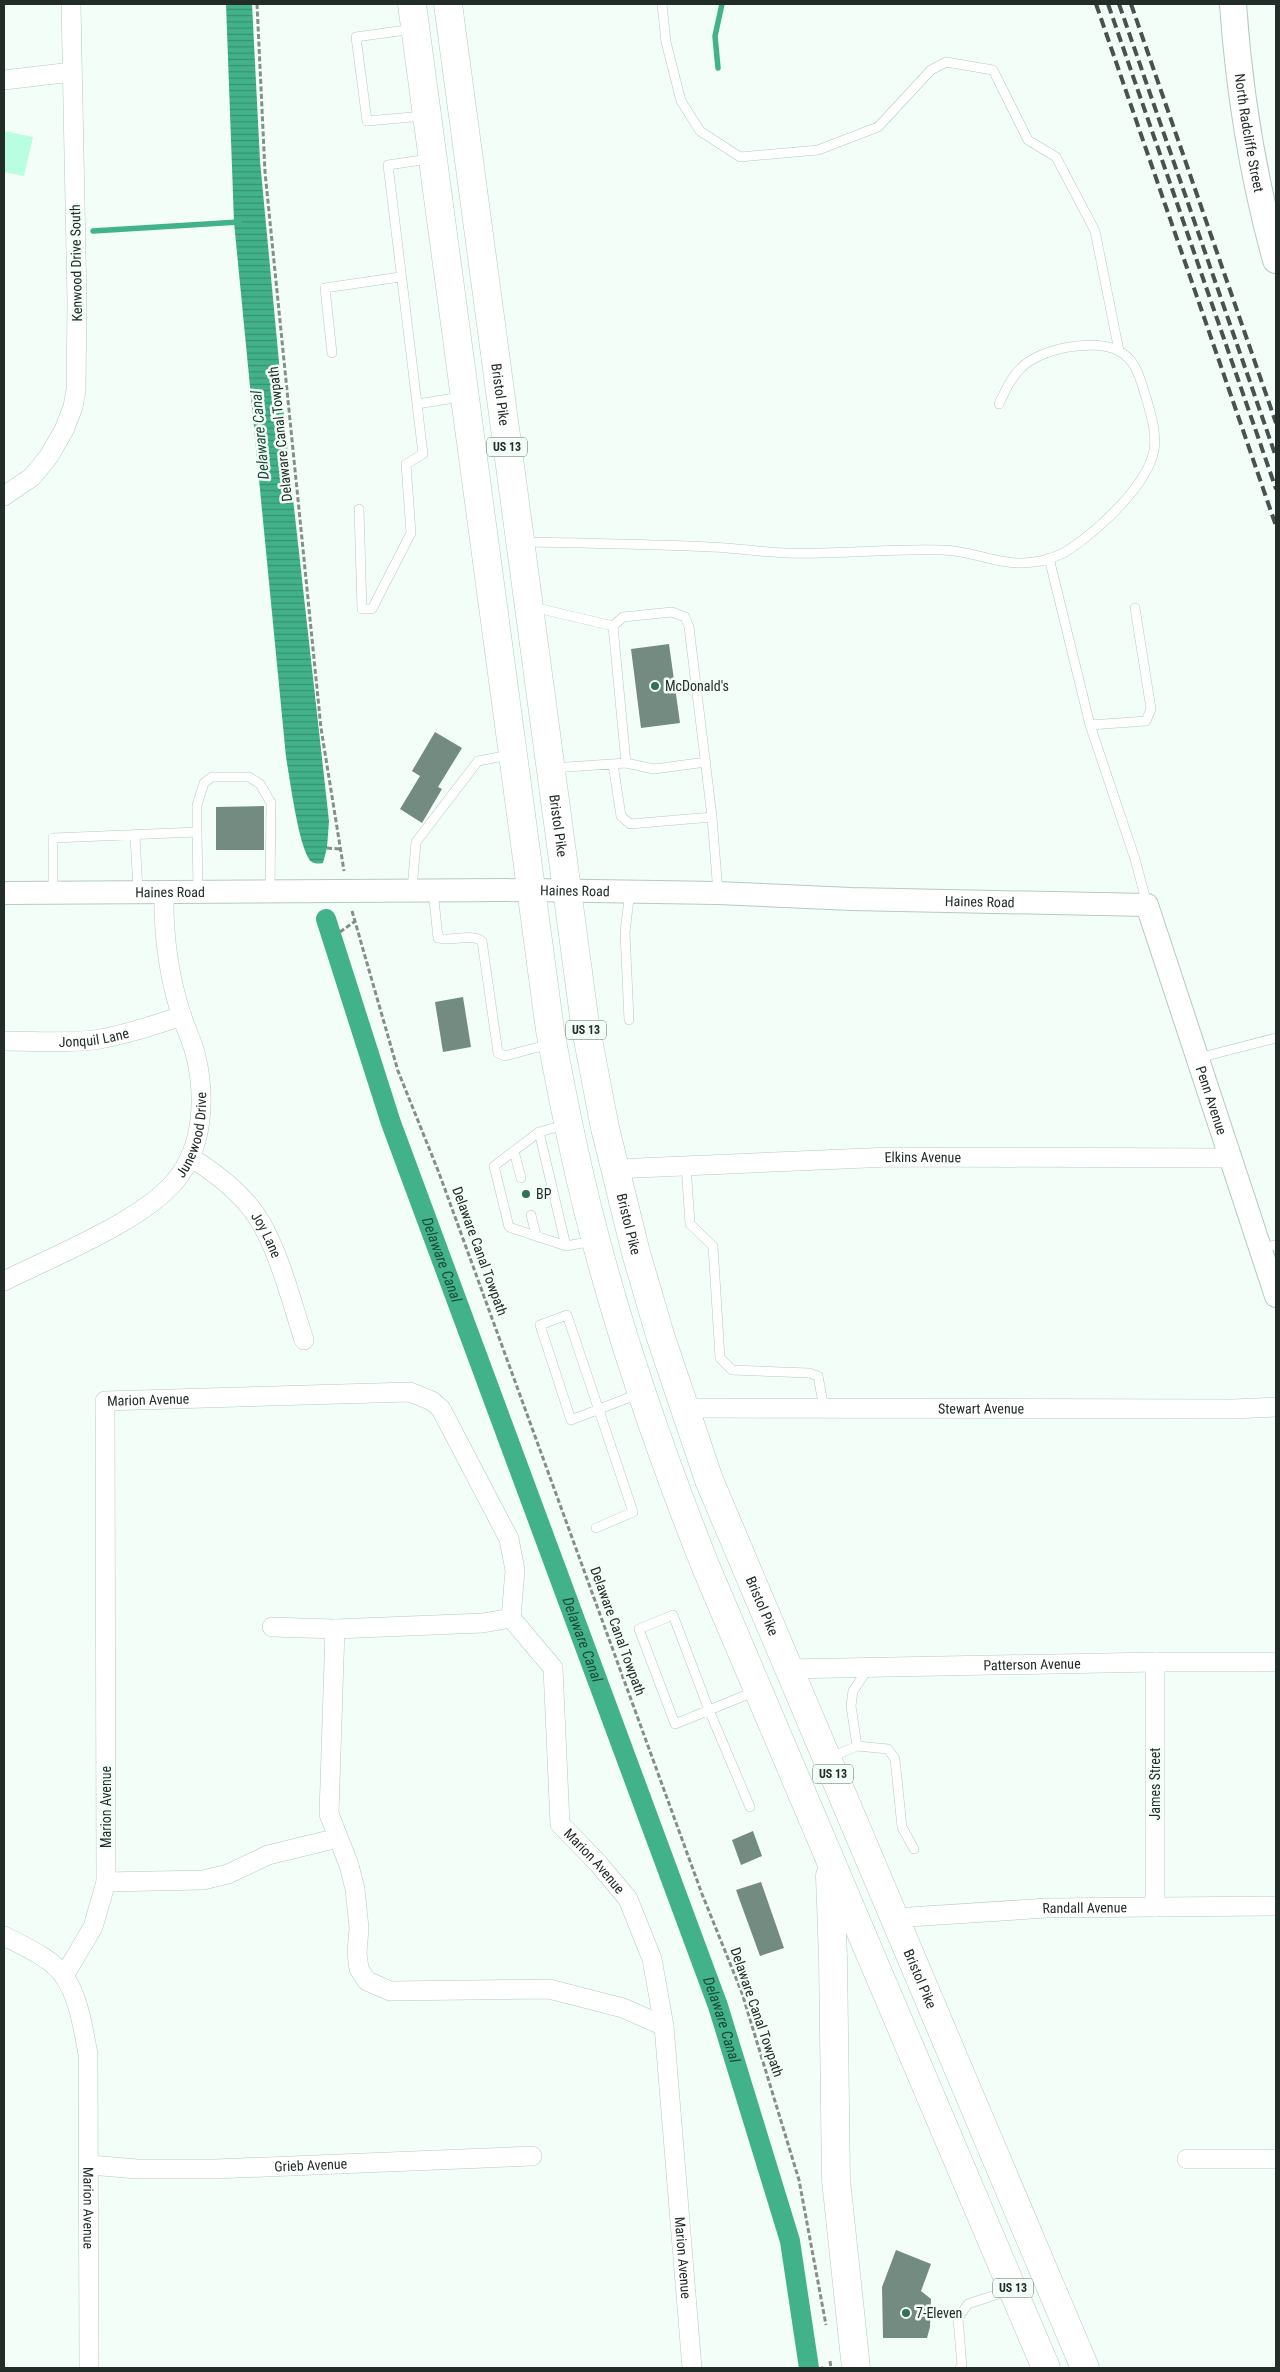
<svg xmlns="http://www.w3.org/2000/svg" width="1280" height="2372" font-family="'Roboto Condensed',sans-serif">
	<style>
		.green { fill: #bafee1 }
		.water { fill: url(#water-rules) }
		.lines { fill: none; stroke-linecap: round; stroke-linejoin: round }
		.stream { stroke: #42b28b; stroke-width: 5.5 }
		.canal { stroke: #42b28b; stroke-width: 20 }
		.building { fill: #738b80 }
		.service-casing { stroke: #b2ccc0; stroke-width: 10 }
		.minor-casing { stroke: #b2ccc0; stroke-width: 20 }
		.tertiary-casing { stroke: #b2ccc0; stroke-width: 24 }
		.secondary-casing { stroke: #b2ccc0; stroke-width: 28 }
		.trunk-casing { stroke: #b2ccc0; stroke-width: 29 }
		.path { stroke: #848e8a; stroke-width: 3; stroke-dasharray: 5 2.5; stroke-linecap: butt }
		.service { stroke: #fff; stroke-width: 9 }
		.minor { stroke: #fff; stroke-width: 19 }
		.tertiary { stroke: #fff; stroke-width: 22 }
		.secondary { stroke: #fff; stroke-width: 26 }
		.trunk { stroke: #fff; stroke-width: 28 }
		.rail { stroke: #48524e; stroke-width: 4; stroke-dasharray: 10 5; stroke-linecap: butt }
		.poi-dot { fill: #346f59; stroke: #f3fef9; stroke-width: 2 }
		.labels { text-anchor: middle; stroke-width: 5; stroke-linejoin: round; paint-order: stroke }
		.shield { fill: #f3fef9; stroke: #616b67; stroke-width: 1 }
		.shield-label { font-size: 12px; font-weight: bold; fill: #222c28 }
		.street-label { font-size: 14px; fill: #222c28; stroke: #f3fef9 }
		.poi-label { font-size: 14px; fill: #222c28; stroke: #f3fef9; text-anchor: start }
		.water-label { font-size: 15px; font-style: italic; fill: #1b4939; stroke: #f3fef9 }
	</style>
	<defs>
		<pattern id="water-rules" width="6" height="5" patternUnits="userSpaceOnUse" patternTransform="scale(1.25)"><rect width="6" height="5" fill="#42b28b"/><path d="M0 2.5h6" fill="none" stroke="#379172"/></pattern>
	</defs>
	<rect width="100%" height="100%" fill="#f3fef9"/>
	<!-- green -->
	<path class="green" d="M 4,131 L 33,137 L 24,176 L 4,172 Z"/>
	<!-- water -->
	<path class="water" d="M 226,4 L 252,4 L 260,161 L 286,436 L 329,821 L 327,848 L 323,863 C 318,864 312,864 309,859 C 298,842 290,780 286,757 L 234,222 Z"/>
	<g class="lines">
		<!-- stream -->
		<path class="stream" d="M 718,68 L 715,36 L 722,4
			M 93,231 L 239,222"/>
		<!-- canal -->
		<path class="canal" id="s1" d="M 326,919 L 391,1123 L 718,2006 L 790,2241 L 809,2368"/>
	</g>
	<!-- building -->
	<path class="building" d="M 669,644 L 680,723 L 641,728 L 631,649 Z
		M 435,732 L 462,748 L 438,787 L 442,789 L 422,823 L 400,809 L 420,776 L 412,771 Z
		M 264,806 L 264,850 L 216,850 L 216,807 Z
		M 463,997 L 471,1047 L 443,1052 L 435,1002 Z
		M 753,1831 L 762,1856 L 741,1865 L 732,1840 Z
		M 761,1882 L 784,1948 L 760,1956 L 736,1890 Z
		M 896,2250 L 931,2264 L 921,2291 L 931,2299 L 930,2327 L 927,2338 L 883,2338 L 882,2287 Z"/>
	<g class="lines">
		<defs>
			<path id="service" d="M 662,4 L 666,42 L 681,101 L 700,131 L 740,157 L 818,150 L 878,127 L 931,70 L 946,62 L 993,70 L 1028,140 L 1056,157 L 1095,231 L 1119,351
				M 413,29 L 356,37 L 367,121 L 424,116
				M 429,159 L 388,165 L 417,404 L 461,397
				M 332,353 L 325,288 L 400,277
				M 359,509 L 362,609 L 372,609 L 411,533 L 406,464 L 423,454 L 417,404
				M 522,542 C 585,543 648,544 711,547 C 736,548 761,552 786,553 C 838,555 890,548 942,550 C 969,550 996,564 1021,563 C 1037,563 1057,558 1070,549 C 1099,529 1148,485 1154,450 C 1157,431 1150,412 1145,394 C 1140,378 1136,360 1119,351 C 1095,338 1040,348 1021,368 C 1011,378 1005,391 999,404
				M 1049,558 L 1090,725 L 1135,859 L 1147,904
				M 533,607 L 613,626
				M 613,626 L 623,617 L 672,612 L 685,617 L 689,627 L 712,817 L 630,824 L 621,816 L 613,764
				M 613,626 L 626,763
				M 1090,725 L 1146,721 L 1151,709 L 1135,608
				M 552,768 L 626,763 L 654,769 L 706,762
				M 712,817 L 718,893
				M 197,832 L 197,805 L 204,783 L 212,777 L 249,777 L 260,784 L 271,803 L 270,890
				M 135,836 L 138,891
				M 412,890 L 416,842 L 478,761 L 510,755
				M 433,890 L 438,938 C 452,942 469,933 482,941 L 498,1053 L 505,1056 L 550,1044
				M 53,893 L 53,838 L 197,832 L 198,891
				M 629,1020 L 625,932 L 630,891
				M 1198,1058 L 1276,1038
				M 565,1125 L 539,1132 L 566,1246 L 593,1241
				M 539,1132 L 494,1166 L 509,1227 L 566,1246
				M 514,1151 L 521,1178
				M 686,1165 L 690,1224 L 713,1246 L 720,1358 L 732,1370 L 809,1373 L 818,1376 L 824,1408
				M 531,1215 L 536,1235
				M 1261,1248 L 1276,1245
				M 596,1528 L 633,1512 L 567,1315 L 540,1325 L 571,1420 L 638,1394
				M 857,1746 L 851,1706 L 853,1691 L 869,1667
				M 829,1758 L 857,1746 L 888,1749 L 895,1759 L 902,1827 L 914,1849
				M 750,1807 L 709,1710 L 673,1615 L 639,1629 L 675,1724 L 756,1691
				M 960,2368 L 962,2367 L 958,2318 L 968,2304 L 1010,2290"/>
			<g id="minor">
				<path d="M 4,80 L 72,72"/>
				<path d="M 4,496 L 32,477 L 49,456 L 64,430 L 73,407 L 76,390 L 77,302 L 71,4"/>
				<path id="s2" d="M 4,1041 C 36,1041 69,1044 100,1039 C 128,1034 155,1025 182,1016"/>
				<path id="s3" d="M 190,1157 C 216,1173 241,1192 258,1218 C 279,1251 292,1303 304,1340"/>
				<path id="s4" d="M 614,1169 L 890,1157 L 1231,1158"/>
				<path id="s5" d="M 4,1281 C 52,1257 143,1221 176,1180 C 203,1147 205,1100 197,1061 C 194,1044 186,1030 181,1014 C 168,973 163,934 164,891"/>
				<path id="s6" d="M 683,1408 L 1233,1409 L 1276,1407"/>
				<path id="s7" d="M 511,1618 L 553,1668 L 560,1824 L 597,1862 L 628,1899 L 652,1959 L 664,2026 L 692,2368"/>
				<path d="M 335,1629 L 329,1814 L 349,1865 L 355,1889 L 359,1928 L 357,1953 L 359,1969 L 367,1981 L 390,1991 L 549,1989 L 623,2008 L 664,2026"/>
				<path d="M 1155,1662 L 1155,1907"/>
				<path id="s8" d="M 788,1669 L 1155,1662 L 1276,1662"/>
				<path d="M 106,1882 L 203,1880 L 228,1874 L 268,1855 L 338,1838"/>
				<path id="s9" d="M 894,1918 L 1047,1908 L 1276,1906"/>
				<path id="s10" d="M 4,1936 C 23,1946 52,1958 64,1976 C 79,1998 83,2028 88,2054 L 89,2368"/>
				<path id="s11" d="M 64,1976 L 93,1927 L 106,1882 L 105,1401 L 410,1392 L 432,1401 L 441,1409 L 509,1539 L 515,1570 L 511,1618 L 483,1623 L 335,1629 L 272,1627"/>
				<path d="M 1187,2159 L 1276,2159"/>
				<path id="s12" d="M 90,2165 L 137,2169 L 215,2169 L 532,2156"/>
			</g>
			<g id="tertiary">
				<path id="s13" d="M 4,893 L 530,890 L 718,893 L 851,899 L 1147,905 L 1276,1296"/>
			</g>
			<g id="secondary">
				<path id="s14" d="M 1233,4 C 1239,90 1253,177 1276,260"/>
			</g>
			<g id="trunk">
				<path d="M 412,4 L 550,1030 C 563,1101 577,1171 596,1241 C 625,1351 663,1459 705,1565 L 1046,2368"/>
				<path id="s15" d="M 448,4 L 585,1024 L 605,1128 L 636,1253 L 660,1335 L 709,1480 L 1085,2368"/>
				<path d="M 830,1876 L 833,1959 L 836,2180 L 856,2368"/>
			</g>
		</defs>
		<!-- service casing -->
		<use href="#service" class="service-casing"/>
		<!-- minor casing -->
		<use href="#minor" class="minor-casing"/>
		<!-- tertiary casing -->
		<use href="#tertiary" class="tertiary-casing"/>
		<!-- secondary casing -->
		<use href="#secondary" class="secondary-casing"/>
		<!-- trunk casing -->
		<use href="#trunk" class="trunk-casing"/>
		<!-- path -->
		<path class="path" d="M 257,4 L 265,172 L 321,728 L 344,871
			M 327,848 L 340,849
			M 352,911 L 398,1071 L 439,1173 L 702,1894 L 742,1993 L 799,2180 L 826,2325
			M 340,932 L 354,922
			M 830,2361 L 831,2368
			M 821,2368 L 823,2368"/>
		<!-- service -->
		<use href="#service" class="service"/>
		<!-- minor -->
		<use href="#minor" class="minor"/>
		<!-- tertiary -->
		<use href="#tertiary" class="tertiary"/>
		<!-- secondary -->
		<use href="#secondary" class="secondary"/>
		<!-- trunk -->
		<use href="#trunk" class="trunk"/>
		<!-- rail -->
		<path class="rail" d="M 1096,4 L 1276,526
			M 1108,4 L 1276,489
			M 1119,4 L 1276,457
			M 1131,4 L 1276,423"/>
	</g>
	<!-- markers -->
	<g class="poi-dot">
		<circle cx="655" cy="686" r="5"/>
		<circle cx="526" cy="1194" r="5"/>
		<circle cx="906" cy="2313" r="5"/>
	</g>
	<g class="labels">
		<!-- shield labels -->
		<g class="shield">
			<rect x="487" y="437.5" width="40" height="19" rx="4"/>
			<rect x="566" y="1020.5" width="40" height="19" rx="4"/>
			<rect x="813" y="1764.5" width="40" height="19" rx="4"/>
			<rect x="993" y="2278.5" width="40" height="19" rx="4"/>
		</g>
		<g class="shield-label">
			<text x="507" y="451">US 13</text>
			<text x="586" y="1034">US 13</text>
			<text x="833" y="1778">US 13</text>
			<text x="1013" y="2292">US 13</text>
		</g>
		<!-- street labels -->
		<g class="street-label">
			<text dy="5" stroke="none"><textPath href="#s14" startOffset="130">North Radcliffe Street</textPath></text>
			<text transform="translate(76 263) rotate(-91)" y="5">Kenwood Drive South</text>
			<text dy="5" stroke="none"><textPath href="#s15" startOffset="394">Bristol Pike</textPath></text>
			<text transform="translate(280 434) rotate(-96)" y="5">Delaware Canal Towpath</text>
			<text dy="5" stroke="none"><textPath href="#s15" startOffset="829">Bristol Pike</textPath></text>
			<text dy="5" stroke="none"><textPath href="#s13" startOffset="571">Haines Road</textPath></text>
			<text dy="5" stroke="none"><textPath href="#s13" startOffset="166">Haines Road</textPath></text>
			<text dy="5" stroke="none"><textPath href="#s13" startOffset="976">Haines Road</textPath></text>
			<text dy="5" stroke="none"><textPath href="#s2" startOffset="90">Jonquil Lane</textPath></text>
			<text dy="5" stroke="none"><textPath href="#s13" startOffset="1349">Penn Avenue</textPath></text>
			<text dy="5" stroke="none"><textPath href="#s5" startOffset="250">Junewood Drive</textPath></text>
			<text dy="5" stroke="none"><textPath href="#s4" startOffset="309">Elkins Avenue</textPath></text>
			<text dy="5" stroke="none"><textPath href="#s15" startOffset="1234">Bristol Pike</textPath></text>
			<text dy="5" stroke="none"><textPath href="#s3" startOffset="111">Joy Lane</textPath></text>
			<text transform="translate(480 1251) rotate(70)" y="5">Delaware Canal Towpath</text>
			<text dy="5" stroke="none"><textPath href="#s11" startOffset="628">Marion Avenue</textPath></text>
			<text dy="5" stroke="none"><textPath href="#s6" startOffset="298">Stewart Avenue</textPath></text>
			<text dy="5" stroke="none"><textPath href="#s15" startOffset="1639">Bristol Pike</textPath></text>
			<text transform="translate(618 1631) rotate(70)" y="5">Delaware Canal Towpath</text>
			<text dy="5" stroke="none"><textPath href="#s8" startOffset="244">Patterson Avenue</textPath></text>
			<text transform="translate(1155 1784) rotate(-90)" y="5">James Street</text>
			<text transform="translate(106 1807) rotate(-90)" y="5">Marion Avenue</text>
			<text dy="5" stroke="none"><textPath href="#s7" startOffset="272">Marion Avenue</textPath></text>
			<text dy="5" stroke="none"><textPath href="#s9" startOffset="191">Randall Avenue</textPath></text>
			<text dy="5" stroke="none"><textPath href="#s15" startOffset="2044">Bristol Pike</textPath></text>
			<text transform="translate(757 2012) rotate(71)" y="5">Delaware Canal Towpath</text>
			<text dy="5" stroke="none"><textPath href="#s12" startOffset="221">Grieb Avenue</textPath></text>
			<text dy="5" stroke="none"><textPath href="#s10" startOffset="309">Marion Avenue</textPath></text>
			<text dy="5" stroke="none"><textPath href="#s7" startOffset="688">Marion Avenue</textPath></text>
		</g>
		<!-- poi labels -->
		<g class="poi-label">
			<text x="665" y="691">McDonald's</text>
			<text x="536" y="1199">BP</text>
			<text x="916" y="2318">7-Eleven</text>
		</g>
		<!-- water labels -->
		<g class="water-label">
			<text transform="translate(260 435) rotate(-95)" y="5">Delaware Canal</text>
			<text dy="5" stroke="none"><textPath href="#s1" startOffset="360">Delaware Canal</textPath></text>
			<text dy="5" stroke="none"><textPath href="#s1" startOffset="765">Delaware Canal</textPath></text>
			<text dy="5" stroke="none"><textPath href="#s1" startOffset="1170">Delaware Canal</textPath></text>
		</g>
	</g>
	<!-- border -->
	<rect width="1280" height="2372" fill="none" stroke="#222c28" stroke-width="10"/>
</svg>
